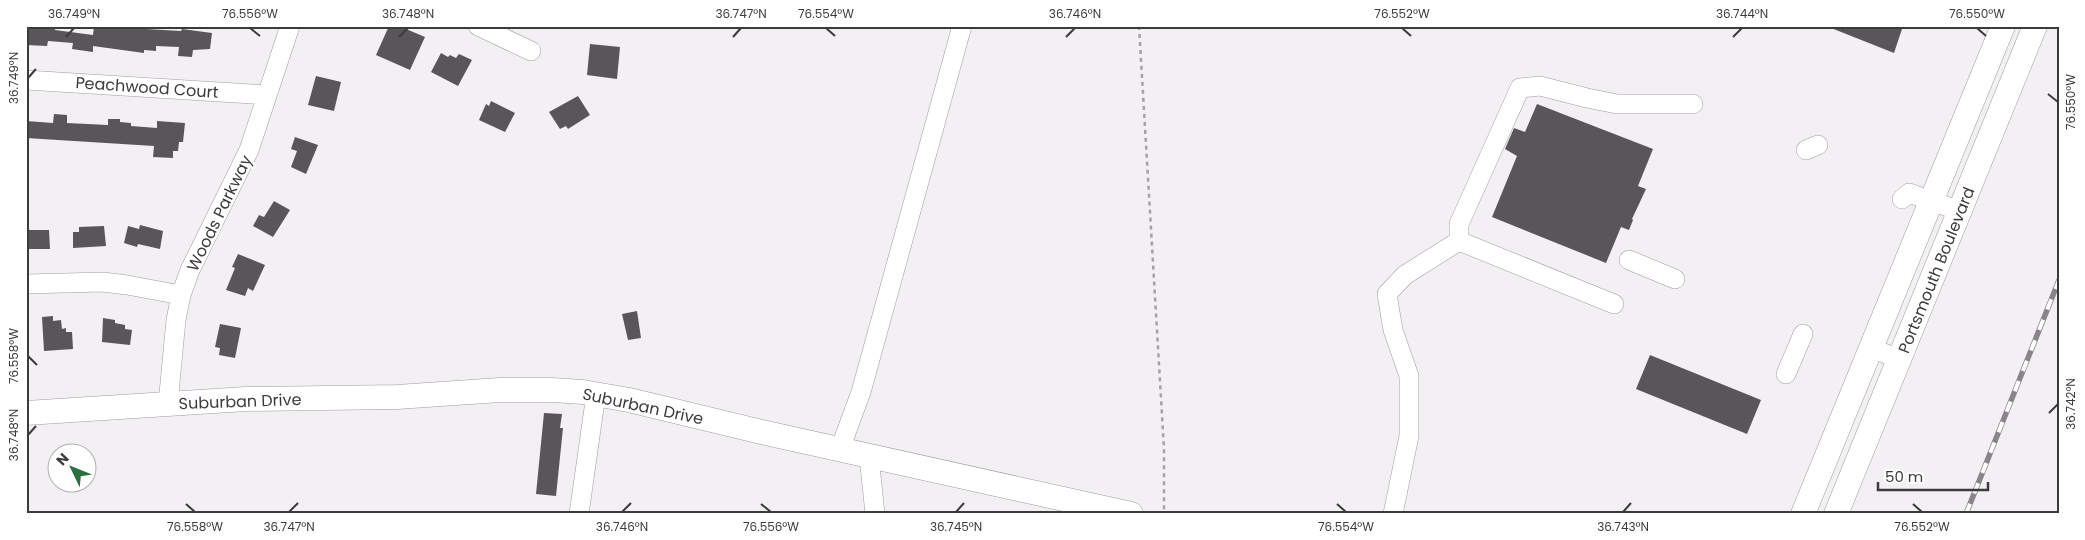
<svg xmlns="http://www.w3.org/2000/svg" width="2085" height="540" font-family="Poppins,sans-serif">
	<style>
		.building { fill: #585658 }
		.lines { fill: none; stroke-linecap: round; stroke-linejoin: round }
		.minor-casing { stroke: #9f9c9f; stroke-width: 20 }
		.major-casing { stroke: #9f9c9f; stroke-width: 25 }
		.path { stroke: #a4a1a4; stroke-width: 2.5; stroke-dasharray: 4 4; stroke-linecap: butt }
		.minor { stroke: #fff; stroke-width: 19 }
		.major { stroke: #fff; stroke-width: 24 }
		.rail-casing { stroke: #878587; stroke-width: 5.5 }
		.rail { stroke: #fff; stroke-width: 4; stroke-dasharray: 11; stroke-linecap: butt }
		.ticks { fill: none; stroke: #3c3b3c; stroke-width: 2 }
		.labels { text-anchor: middle; stroke-width: 5; stroke-linejoin: round; paint-order: stroke }
		.street-label { font-size: 16px; fill: #3c3b3c; stroke: #fff }
		.neatline { fill: none; stroke: #3c3b3c; stroke-width: 2 }
		.ticks-label { font-size: 12px; text-anchor: middle; fill: #3c3b3c }
	</style>
	<rect width="100%" height="100%" fill="#f3f0f3"/>
	<!-- building -->
	<path class="building" d="M 26,26 L 55,26 L 55,30 L 93,35 L 94,26 L 181,31 L 182,29 L 212,33 L 210,49 L 193,50 L 192,57 L 178,56 L 179,47 L 156,46 L 156,51 L 144,50 L 144,53 L 93,46 L 93,52 L 72,49 L 73,43 L 48,41 L 47,46 L 26,45 Z
		M 389,26 L 399,26 L 425,37 L 410,70 L 376,55 Z
		M 1826,26 L 1903,26 L 1894,53 Z
		M 590,44 L 620,47 L 617,79 L 587,75 Z
		M 441,53 L 448,57 L 450,55 L 456,58 L 459,54 L 472,60 L 458,86 L 431,72 Z
		M 316,76 L 341,82 L 334,111 L 308,105 Z
		M 578,96 L 590,115 L 568,129 L 566,126 L 560,129 L 549,112 Z
		M 491,101 L 515,113 L 505,132 L 479,120 L 486,104 L 489,106 Z
		M 1537,104 L 1653,149 L 1638,186 L 1646,189 L 1632,219 L 1633,220 L 1629,230 L 1621,227 L 1606,263 L 1492,217 L 1517,156 L 1505,149 L 1514,128 L 1525,132 Z
		M 54,114 L 67,115 L 67,123 L 108,125 L 108,119 L 120,119 L 120,122 L 131,123 L 131,126 L 157,128 L 157,121 L 185,123 L 183,142 L 179,142 L 178,151 L 173,151 L 173,158 L 153,157 L 154,146 L 26,138 L 26,121 L 53,123 Z
		M 295,137 L 318,145 L 306,174 L 291,167 L 297,151 L 291,149 Z
		M 274,201 L 290,210 L 273,237 L 253,226 L 259,215 L 264,217 Z
		M 140,225 L 163,231 L 160,249 L 138,244 L 137,247 L 124,243 L 128,226 L 139,229 Z
		M 104,226 L 106,246 L 73,248 L 73,232 L 79,232 L 79,227 Z
		M 26,230 L 49,230 L 50,249 L 26,249 Z
		M 238,254 L 265,265 L 253,291 L 248,288 L 245,296 L 226,290 L 235,268 L 232,267 Z
		M 637,311 L 641,338 L 628,340 L 622,314 Z
		M 53,316 L 53,321 L 61,320 L 62,329 L 66,328 L 66,332 L 72,332 L 73,349 L 44,351 L 42,317 Z
		M 103,318 L 115,320 L 115,323 L 125,325 L 125,329 L 132,330 L 130,345 L 102,342 Z
		M 220,324 L 241,328 L 235,358 L 219,355 L 220,348 L 215,347 Z
		M 1650,355 L 1761,400 L 1747,434 L 1636,389 Z
		M 544,413 L 562,414 L 560,428 L 563,428 L 556,496 L 536,494 Z"/>
	<g class="lines">
		<defs>
			<path id="minor" d="M 478,26 L 531,51
				M 26,80 L 267,95
				M 1806,150 L 1818,145
				M 1902,199 L 1909,193 L 1960,211
				M 1629,260 L 1675,279
				M 26,284 L 103,282 L 127,285 L 181,295
				M 1614,304 L 1459,241 L 1459,224 L 1520,88 L 1540,86 L 1587,98 L 1617,104 L 1693,104
				M 1871,348 L 1899,359
				M 1786,374 L 1803,334
				M 168,404 L 176,320 L 181,295 L 190,270 L 249,150 L 290,26
				M 840,449 L 861,392 L 962,26
				M 869,456 L 875,514
				M 579,514 L 596,394
				M 1393,514 L 1409,436 L 1409,376 L 1393,330 L 1387,294 L 1405,275 L 1459,241"/>
			<path id="major" d="M 26,413 L 246,399 L 397,397 L 500,390 L 552,390 L 583,392 L 629,400 L 766,433 L 1131,514
				M 1803,514 L 2003,26
				M 1836,514 L 2035,26"/>
		</defs>
		<!-- minor casing -->
		<use href="#minor" class="minor-casing"/>
		<!-- major casing -->
		<use href="#major" class="major-casing"/>
		<!-- path -->
		<path class="path" d="M 1139,26 L 1164,449 L 1164,514"/>
		<!-- minor -->
		<use href="#minor" class="minor"/>
		<!-- major -->
		<use href="#major" class="major"/>
		<defs>
			<path id="rail" d="M 1966,514 L 2059,280"/>
		</defs>
		<!-- rail casing -->
		<use href="#rail" class="rail-casing"/>
		<!-- rail -->
		<use href="#rail" class="rail"/>
	</g>
	<!-- ticks -->
	<path class="ticks" d="M 250,28 L 260,36M 826,28 L 835,36M 1402,28 L 1411,36M 1977,28 L 1986,36M 66,37 L 74,28M 399,37 L 408,28M 733,37 L 741,28M 1066,37 L 1075,28M 1733,37 L 1742,28M 28,78 L 36,69M 2048,94 L 2058,102M 28,356 L 37,365M 2049,413 L 2058,404M 28,435 L 36,426M 186,504 L 195,512M 761,504 L 771,512M 1337,504 L 1346,512M 1913,504 L 1922,512M 289,512 L 298,503M 622,512 L 631,503M 956,512 L 964,503M 1623,512 L 1631,503"/>
	<g class="labels">
		<!-- street labels -->
		<g class="street-label">
			<text transform="translate(147 87) rotate(4)" y="6">Peachwood Court</text>
			<text transform="translate(219 213) rotate(-64)" y="6">Woods Parkway</text>
			<text transform="translate(1936 270) rotate(-68)" y="6">Portsmouth Boulevard</text>
			<text transform="translate(240 401) rotate(-2)" y="6">Suburban Drive</text>
			<text transform="translate(643 406) rotate(12)" y="6">Suburban Drive</text>
		</g>
	</g>
	<!-- border -->
	<rect width="2085" height="540" fill="none" stroke="#ffffff" stroke-width="55"/>
	<!-- north arrow -->
	<g transform="translate(72 468) rotate(313)"><circle r="24" fill="#ffffff" stroke="#b1b1b1"/>
	<path d="M0-4L9 19L0 12L-9 19Z" fill="#29713e"/>
	<text y="-8" font-size="14" font-weight="bold" text-anchor="middle" fill="#3c3b3c">N</text>
	</g>
	<!-- scale -->
	<path d="M1878 482v8h110v-8" fill="none" stroke="#3c3b3c" stroke-width="2.5"/>
	<text x="1885" y="482" font-size="15" fill="#3c3b3c" stroke="#ffffff" stroke-width="4" paint-order="stroke">50 m</text>
	<rect x="28" y="28" width="2030" height="484" class="neatline"/>
	<g class="ticks-label">
		<text x="74" y="18">36.749°N</text>
		<text x="250" y="18">76.556°W</text>
		<text x="408" y="18">36.748°N</text>
		<text x="741" y="18">36.747°N</text>
		<text x="826" y="18">76.554°W</text>
		<text x="1075" y="18">36.746°N</text>
		<text x="1402" y="18">76.552°W</text>
		<text x="1742" y="18">36.744°N</text>
		<text x="1977" y="18">76.550°W</text>
		<text transform="translate(14 78) rotate(-90)" y="4">36.749°N</text>
		<text transform="translate(2071 102) rotate(-90)" y="4">76.550°W</text>
		<text transform="translate(14 356) rotate(-90)" y="4">76.558°W</text>
		<text transform="translate(2071 404) rotate(-90)" y="4">36.742°N</text>
		<text transform="translate(14 435) rotate(-90)" y="4">36.748°N</text>
		<text x="195" y="531">76.558°W</text>
		<text x="289" y="531">36.747°N</text>
		<text x="622" y="531">36.746°N</text>
		<text x="771" y="531">76.556°W</text>
		<text x="956" y="531">36.745°N</text>
		<text x="1346" y="531">76.554°W</text>
		<text x="1623" y="531">36.743°N</text>
		<text x="1922" y="531">76.552°W</text>
	</g>
</svg>
